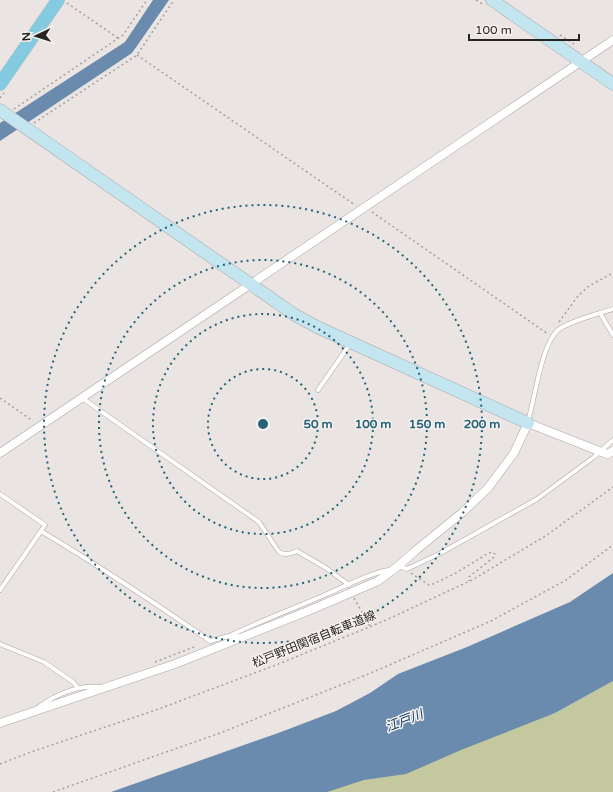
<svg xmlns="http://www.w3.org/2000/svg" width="613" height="792" font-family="'Varela Round','Noto Sans JP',sans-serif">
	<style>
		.green { fill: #c4c89f }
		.water { fill: #6a8bad }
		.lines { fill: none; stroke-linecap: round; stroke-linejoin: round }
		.lane-casing { stroke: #aca7a4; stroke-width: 5 }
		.street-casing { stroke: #aca7a4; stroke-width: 9 }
		.secondary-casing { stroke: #aca7a4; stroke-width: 13 }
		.primary-casing { stroke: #c2c2c1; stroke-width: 14 }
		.path { stroke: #a5a09f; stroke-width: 1.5; stroke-dasharray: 2 3; stroke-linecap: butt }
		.lane { stroke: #fff; stroke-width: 4 }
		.street { stroke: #fff; stroke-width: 8 }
		.secondary { stroke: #c2e5f0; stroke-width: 12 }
		.primary { stroke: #84cbe2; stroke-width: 13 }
		.ring { fill: none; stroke: #246379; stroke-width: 2; stroke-dasharray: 2 4 }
		.labels { text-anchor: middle; stroke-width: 3; stroke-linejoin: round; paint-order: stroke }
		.street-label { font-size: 12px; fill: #262423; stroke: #f7f1ef }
		.water-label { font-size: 13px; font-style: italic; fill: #043a66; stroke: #f7f1ef }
		.centre { fill: #246379; stroke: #f7f1ef; stroke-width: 2 }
		.ring-label { font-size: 12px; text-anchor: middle; font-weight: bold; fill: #246379; stroke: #f7f1ef; stroke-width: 3; stroke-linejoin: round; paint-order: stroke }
	</style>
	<rect width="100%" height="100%" fill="#eae4e2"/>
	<!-- green -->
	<path class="green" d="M 613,681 L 613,792 L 325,792 L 555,713 Z"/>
	<!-- water -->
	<path class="water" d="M 153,0 L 169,0 L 132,53 L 0,141 L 0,123 L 125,42 Z
		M 613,573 L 613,681 L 555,713 L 461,750 L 406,774 L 364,780 L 327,792 L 111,792 L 281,732 L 336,711 L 370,693 L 398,674 L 467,647 L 570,602 Z"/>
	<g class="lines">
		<defs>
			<path id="lane" d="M 600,313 L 613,335
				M 318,390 L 350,344
				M 82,398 L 259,522 L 279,552 C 285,556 291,553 297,551 L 326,568 L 349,585
				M 528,421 C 535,399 541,345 558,330 C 569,321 598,314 613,309
				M 0,494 L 45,525 L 41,531
				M 398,566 L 407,569 L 439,554 L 537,499 L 594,457 L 613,440
				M 0,590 L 41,531 C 99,566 155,603 210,641 L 229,636 L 239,636
				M 231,635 C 263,620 295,608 327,594 C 345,586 370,573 389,570
				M 0,644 L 44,662 L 73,682 L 78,688
				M 37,708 C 55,695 77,685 99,687"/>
			<path id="street" d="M 0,453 L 613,40
				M 0,723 L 175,664 L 308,611 L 378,581 L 398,566 L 415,551 L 463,512 L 488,488 L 514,453 L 528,423 L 604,453 L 608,454 L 613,451"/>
			<path id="secondary" d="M 492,0 L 613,84
				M 0,110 L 295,315 L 317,327 L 528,423"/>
			<path id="primary" d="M 0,84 L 58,0"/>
		</defs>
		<!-- lane casing -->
		<use href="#lane" class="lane-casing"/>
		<!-- street casing -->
		<use href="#street" class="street-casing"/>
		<!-- secondary casing -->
		<use href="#secondary" class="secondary-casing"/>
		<!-- primary casing -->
		<use href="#primary" class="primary-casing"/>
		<!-- path -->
		<path class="path" d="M 476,0 L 484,5
			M 67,3 L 118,38
			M 560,35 L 574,44
			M 137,55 L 355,205
			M 0,98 L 4,93
			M 14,109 L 123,35 L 147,0
			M 34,123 L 137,55 L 174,0
			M 372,212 L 548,334
			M 559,322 L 578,296 L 589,286 L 613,273
			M 0,398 L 33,421
			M 411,573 L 429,585 L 431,585 L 456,573 L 487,554 L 492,552 L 495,554 L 494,557 L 469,577 L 469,581
			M 354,598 L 370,626
			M 155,662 L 194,647
			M 0,764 L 31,752 L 153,711 L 276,665 L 384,621 L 472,580 L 547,535 L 613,487
			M 53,792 L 220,733 L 366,675 L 491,621 L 566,580 L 613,545"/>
		<!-- lane -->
		<use href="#lane" class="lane"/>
		<!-- street -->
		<use href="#street" class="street"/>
		<!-- secondary -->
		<use href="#secondary" class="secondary"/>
		<!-- primary -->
		<use href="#primary" class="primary"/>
	</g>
	<!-- distance rings -->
	<g class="ring">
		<circle cx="263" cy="424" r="55"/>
		<circle cx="263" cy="424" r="110"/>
		<circle cx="263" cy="424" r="164"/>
		<circle cx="263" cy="424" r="219"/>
	</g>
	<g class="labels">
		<!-- street labels -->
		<g class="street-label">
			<text transform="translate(314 639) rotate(-22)" y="4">松戸野田関宿自転車道線</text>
		</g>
		<!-- water labels -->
		<g class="water-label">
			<text transform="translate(404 720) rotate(-21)" y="5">江戸川</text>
		</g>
	</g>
	<circle cx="263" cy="424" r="6" class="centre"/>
	<g class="ring-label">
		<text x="318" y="428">50 m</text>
		<text x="373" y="428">100 m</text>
		<text x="427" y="428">150 m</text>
		<text x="482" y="428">200 m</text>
	</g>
	<!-- north arrow -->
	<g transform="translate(36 36) rotate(266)" stroke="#f7f1ef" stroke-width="3" paint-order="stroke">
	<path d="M0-3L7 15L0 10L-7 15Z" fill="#262423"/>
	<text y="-6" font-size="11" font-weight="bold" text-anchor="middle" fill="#262423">N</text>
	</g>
	<!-- scale -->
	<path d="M469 34v6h110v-6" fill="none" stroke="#262423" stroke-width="2"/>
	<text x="475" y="34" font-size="12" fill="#262423" stroke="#f7f1ef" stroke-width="3" paint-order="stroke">100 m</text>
</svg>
